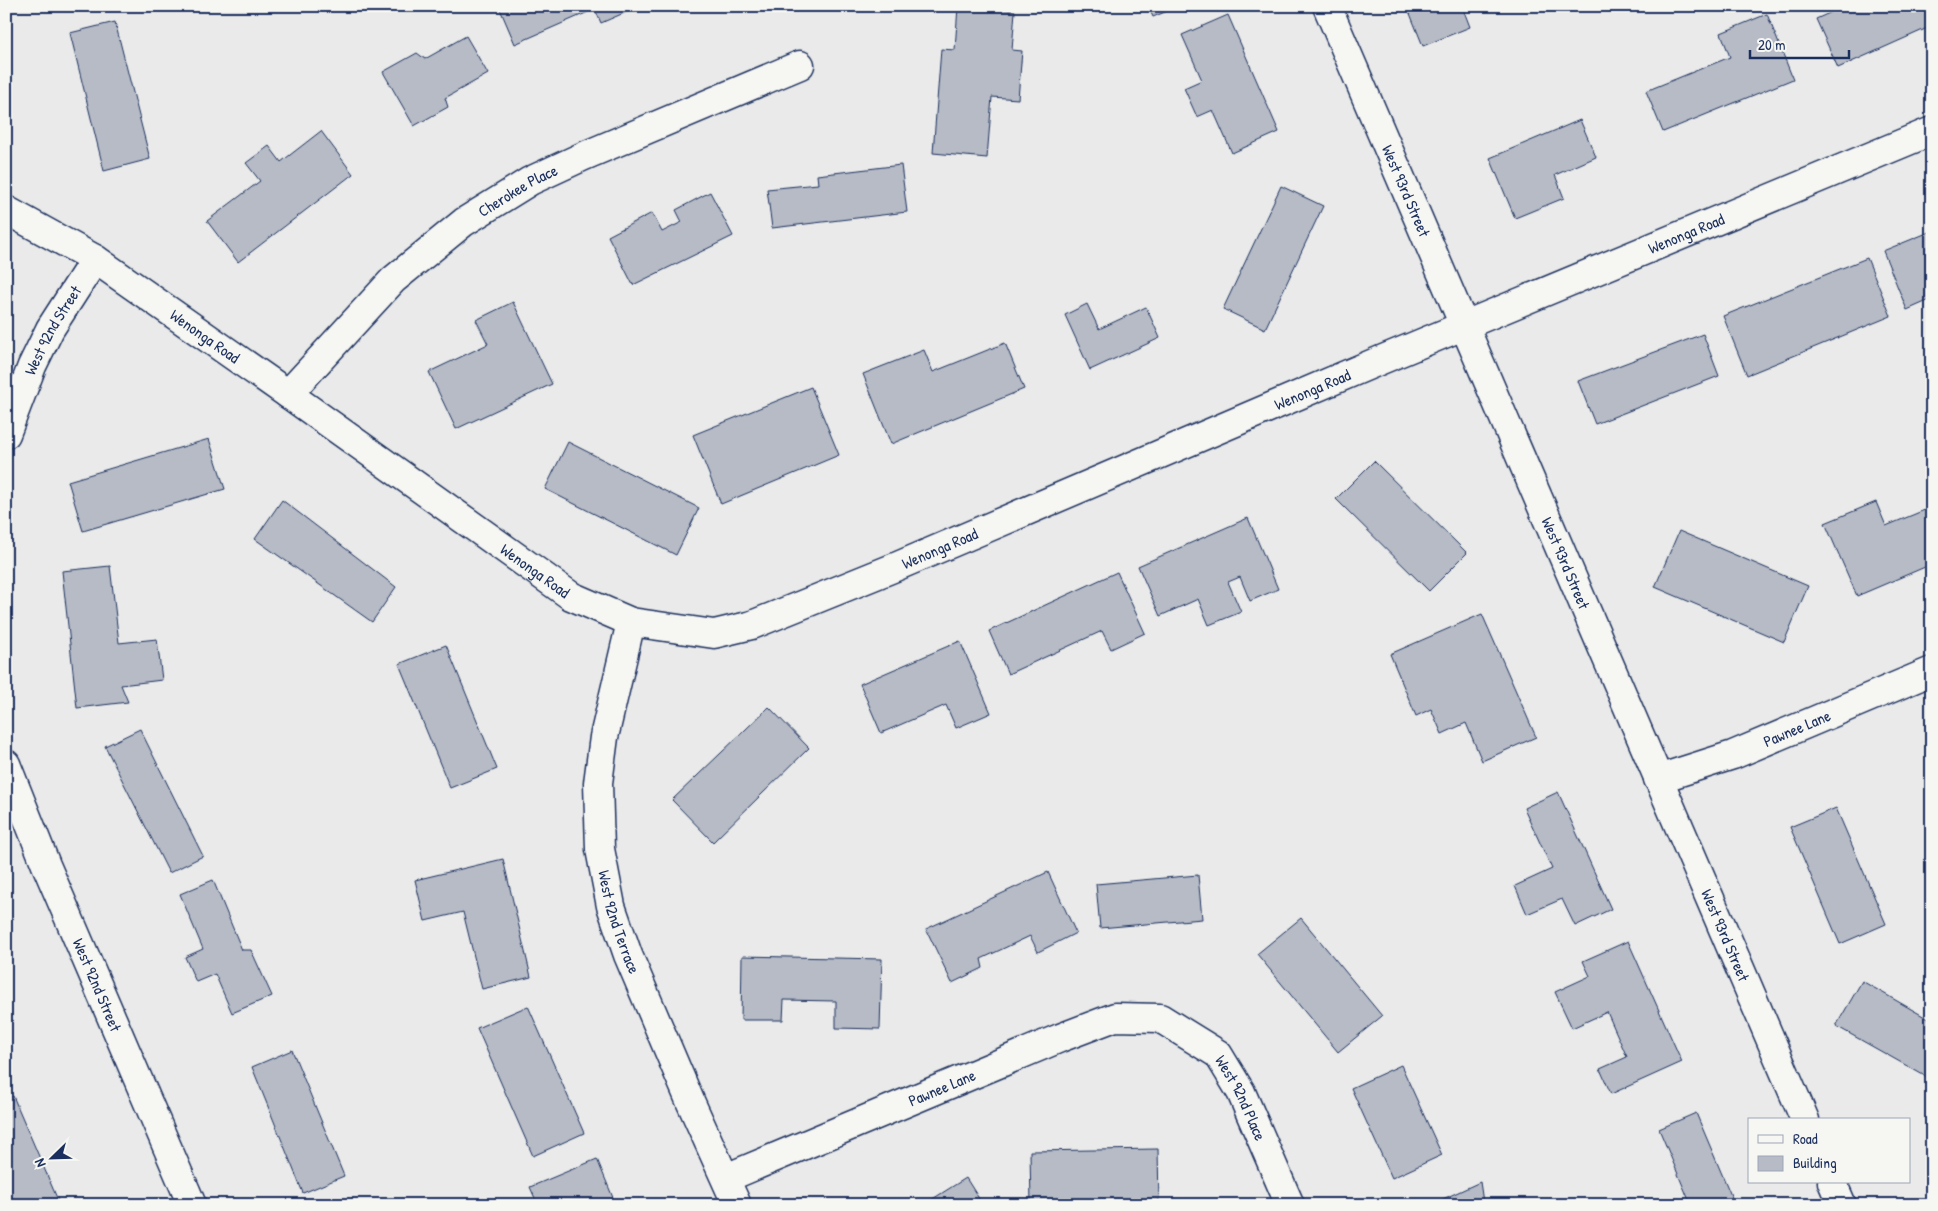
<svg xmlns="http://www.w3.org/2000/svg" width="1938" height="1211" font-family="'Patrick Hand',sans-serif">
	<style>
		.building { fill: #b6bbc6; stroke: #1b2f5e }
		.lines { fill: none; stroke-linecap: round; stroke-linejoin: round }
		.street-casing { stroke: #1b2f5e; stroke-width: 31 }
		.secondary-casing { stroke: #1b2f5e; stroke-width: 31 }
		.street { stroke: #f6f6f2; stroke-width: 28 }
		.secondary { stroke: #f6f6f2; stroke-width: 28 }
		.labels { text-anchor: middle; stroke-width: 5; stroke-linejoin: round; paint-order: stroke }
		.street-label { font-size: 16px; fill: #1b2f5e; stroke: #f6f6f2 }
	</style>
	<rect width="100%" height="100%" fill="#e9eae9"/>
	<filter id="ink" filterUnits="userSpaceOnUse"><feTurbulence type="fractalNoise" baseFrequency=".02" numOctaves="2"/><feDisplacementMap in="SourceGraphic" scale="10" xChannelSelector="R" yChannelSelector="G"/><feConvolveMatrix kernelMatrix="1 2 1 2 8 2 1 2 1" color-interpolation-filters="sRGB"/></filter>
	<g filter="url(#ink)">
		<!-- building -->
		<path class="building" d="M 507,6 L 640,6 L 601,23 L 595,9 L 515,44 L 500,9 Z
			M 958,6 L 1015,11 L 1012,50 L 1022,51 L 1018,99 L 992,97 L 987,158 L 933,153 L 941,49 L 955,50 Z
			M 1148,6 L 1179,6 L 1153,17 Z
			M 1407,6 L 1462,6 L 1470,27 L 1423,46 Z
			M 1845,6 L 1932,6 L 1932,26 L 1838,68 L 1816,19 Z
			M 1767,14 L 1793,79 L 1663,132 L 1646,91 L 1730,57 L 1721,33 Z
			M 1228,15 L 1279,132 L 1232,153 L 1213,110 L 1197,117 L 1184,88 L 1202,80 L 1182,35 Z
			M 115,22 L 150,159 L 104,171 L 70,33 Z
			M 466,36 L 488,74 L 445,98 L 448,107 L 414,126 L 383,72 L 417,53 L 425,59 Z
			M 1580,120 L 1596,157 L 1555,175 L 1564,198 L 1515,218 L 1490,158 Z
			M 321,131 L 353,174 L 238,262 L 207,221 L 260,181 L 246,163 L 269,146 L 281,162 Z
			M 901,165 L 907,212 L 772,228 L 767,189 L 818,184 L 817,175 Z
			M 1281,186 L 1323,206 L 1265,329 L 1223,309 Z
			M 710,192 L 733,236 L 633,285 L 608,236 L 652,213 L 662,232 L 682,222 L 676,210 Z
			M 1932,231 L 1932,299 L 1907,310 L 1883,251 Z
			M 1867,258 L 1891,316 L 1747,375 L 1723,316 Z
			M 513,302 L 552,384 L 456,429 L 429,372 L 488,344 L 476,320 Z
			M 1087,304 L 1099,329 L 1146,307 L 1160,338 L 1090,370 L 1065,315 Z
			M 1703,334 L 1719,376 L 1595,424 L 1578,381 Z
			M 1005,343 L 1024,389 L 891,444 L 863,374 L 924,350 L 933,372 Z
			M 811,387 L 839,455 L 721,504 L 693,435 Z
			M 209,439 L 225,489 L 83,531 L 68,481 Z
			M 568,442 L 699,508 L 676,555 L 545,489 Z
			M 1374,461 L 1467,553 L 1429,591 L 1336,499 Z
			M 282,500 L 396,587 L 372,622 L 255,539 Z
			M 1876,502 L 1886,526 L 1932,507 L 1932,564 L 1857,596 L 1825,523 Z
			M 1248,518 L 1278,589 L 1250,601 L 1240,577 L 1228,582 L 1241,612 L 1209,625 L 1198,599 L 1160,616 L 1138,566 Z
			M 1679,531 L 1808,586 L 1784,642 L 1655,587 Z
			M 110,566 L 119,643 L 157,639 L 162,680 L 121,685 L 128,702 L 77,708 L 62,571 Z
			M 1117,572 L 1145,633 L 1111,649 L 1102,631 L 1008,674 L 989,631 Z
			M 1482,614 L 1536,737 L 1482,761 L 1466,723 L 1442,734 L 1431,709 L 1416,716 L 1390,654 Z
			M 960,641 L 991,713 L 956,728 L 946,705 L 881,733 L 860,684 Z
			M 446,645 L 497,769 L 450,788 L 399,664 Z
			M 769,707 L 809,748 L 713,842 L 672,800 Z
			M 140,729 L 203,856 L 169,873 L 105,746 Z
			M 1558,792 L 1611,909 L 1575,926 L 1562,899 L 1527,914 L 1515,886 L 1552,869 L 1524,808 Z
			M 1836,808 L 1886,924 L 1840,944 L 1790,827 Z
			M 503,859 L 531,977 L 482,989 L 463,912 L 425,921 L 415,880 Z
			M 1048,872 L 1076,933 L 1038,952 L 1030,936 L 981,959 L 983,968 L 952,983 L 926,929 Z
			M 1198,875 L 1202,919 L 1100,928 L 1096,884 Z
			M 213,880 L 242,950 L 251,950 L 272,996 L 232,1013 L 215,974 L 196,982 L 185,957 L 203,949 L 180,894 Z
			M 1301,918 L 1382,1016 L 1338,1052 L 1257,954 Z
			M 1628,941 L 1682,1062 L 1611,1094 L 1600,1069 L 1627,1057 L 1607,1012 L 1572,1028 L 1555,992 L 1590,976 L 1583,961 Z
			M 742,956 L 882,959 L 880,1029 L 836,1028 L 836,1001 L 784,1000 L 783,1020 L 741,1020 Z
			M 1862,981 L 1932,1021 L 1932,1080 L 1836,1026 Z
			M 528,1006 L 584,1133 L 533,1156 L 477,1028 Z
			M 292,1050 L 344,1176 L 303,1193 L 252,1067 Z
			M 1401,1065 L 1442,1155 L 1392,1178 L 1351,1088 Z
			M 13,1096 L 60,1205 L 6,1205 L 6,1099 Z
			M 1696,1113 L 1735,1205 L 1691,1205 L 1659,1129 Z
			M 1158,1149 L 1159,1205 L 1031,1205 L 1030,1151 Z
			M 597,1159 L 616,1205 L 538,1205 L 530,1187 Z
			M 966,1178 L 983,1205 L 923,1205 Z
			M 1480,1182 L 1483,1202 L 1476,1205 L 1430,1205 Z"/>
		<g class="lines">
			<defs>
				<g id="street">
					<path id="s1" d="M 6,210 L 95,259 L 288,394 L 571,596 L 631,622 L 714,634 L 752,625 L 893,568 L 1381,360 L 1932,131"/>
					<path id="s2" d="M 288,394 L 393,280 L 464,222 L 530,181 L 584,156 L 800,65"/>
					<path id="s3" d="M 6,434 L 32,366 L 50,329 L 95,259"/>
					<path id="s4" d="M 631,622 L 604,737 L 598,783 L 600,849 L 611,906 L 628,955 L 691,1103 L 737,1205"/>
					<path id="s5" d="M 6,764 L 46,865 L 192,1205"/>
					<path id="s6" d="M 1658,779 L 1733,755 L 1932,671"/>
					<path id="s7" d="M 726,1178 L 1060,1038 L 1115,1017 L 1160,1018 L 1218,1054 L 1241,1092 L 1290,1205"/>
				</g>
				<g id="secondary">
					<path id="s8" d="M 1327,6 L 1805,1120"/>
					<path d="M 1832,1182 L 1842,1205"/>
				</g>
			</defs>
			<!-- street casing -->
			<use href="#street" class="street-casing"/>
			<!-- secondary casing -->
			<use href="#secondary" class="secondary-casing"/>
			<!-- street -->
			<use href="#street" class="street"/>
			<!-- secondary -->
			<use href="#secondary" class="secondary"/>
		</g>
	</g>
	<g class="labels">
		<!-- street labels -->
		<g class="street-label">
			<text dy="6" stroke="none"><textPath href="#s2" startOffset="309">Cherokee Place</textPath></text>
			<text dy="6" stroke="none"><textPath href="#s8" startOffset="201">West 93rd Street</textPath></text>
			<text dy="6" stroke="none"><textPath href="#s1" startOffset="1886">Wenonga Road</textPath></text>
			<text dy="6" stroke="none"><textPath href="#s3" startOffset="114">West 92nd Street</textPath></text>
			<text dy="6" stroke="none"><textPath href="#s1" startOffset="236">Wenonga Road</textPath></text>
			<text dy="6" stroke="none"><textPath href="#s1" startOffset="1481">Wenonga Road</textPath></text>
			<text dy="6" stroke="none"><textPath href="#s1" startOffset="1076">Wenonga Road</textPath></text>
			<text dy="6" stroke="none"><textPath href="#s8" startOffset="606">West 93rd Street</textPath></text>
			<text dy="6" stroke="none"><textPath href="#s1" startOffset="641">Wenonga Road</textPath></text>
			<text dy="6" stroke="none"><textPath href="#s6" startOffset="148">Pawnee Lane</textPath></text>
			<text dy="6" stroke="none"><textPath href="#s4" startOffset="306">West 92nd Terrace</textPath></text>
			<text dy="6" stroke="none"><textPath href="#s8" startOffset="1011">West 93rd Street</textPath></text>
			<text dy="6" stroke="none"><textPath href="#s5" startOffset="239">West 92nd Street</textPath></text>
			<text dy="6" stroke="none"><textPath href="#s7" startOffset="234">Pawnee Lane</textPath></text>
			<text dy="6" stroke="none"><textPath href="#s7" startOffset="584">West 92nd Place</textPath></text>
		</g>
	</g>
	<!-- margin -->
	<rect width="1938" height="1211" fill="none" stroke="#f6f6f2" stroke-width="25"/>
	<rect x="12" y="12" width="1913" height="1186" fill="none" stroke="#1b2f5e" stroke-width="2" filter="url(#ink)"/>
	<!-- legend -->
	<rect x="1748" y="1118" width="162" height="65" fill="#f6f6f2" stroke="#9ea6b7"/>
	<rect x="1758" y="1135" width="25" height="8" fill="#f6f6f2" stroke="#9ea6b7"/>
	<text x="1793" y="1144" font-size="15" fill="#1b2f5e">Road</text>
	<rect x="1758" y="1156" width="25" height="15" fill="#b6bbc6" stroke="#9ea6b7"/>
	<text x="1793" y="1168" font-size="15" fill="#1b2f5e">Building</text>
	<!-- north arrow -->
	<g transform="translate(52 1158) rotate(247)" stroke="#f6f6f2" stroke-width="4" paint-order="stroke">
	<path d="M0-4L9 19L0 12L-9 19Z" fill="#1b2f5e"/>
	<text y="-8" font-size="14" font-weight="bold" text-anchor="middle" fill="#1b2f5e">N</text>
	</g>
	<!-- scale -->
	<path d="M1750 50v8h99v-8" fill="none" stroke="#1b2f5e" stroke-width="2.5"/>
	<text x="1758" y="50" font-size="15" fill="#1b2f5e" stroke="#f6f6f2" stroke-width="4" paint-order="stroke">20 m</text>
</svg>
